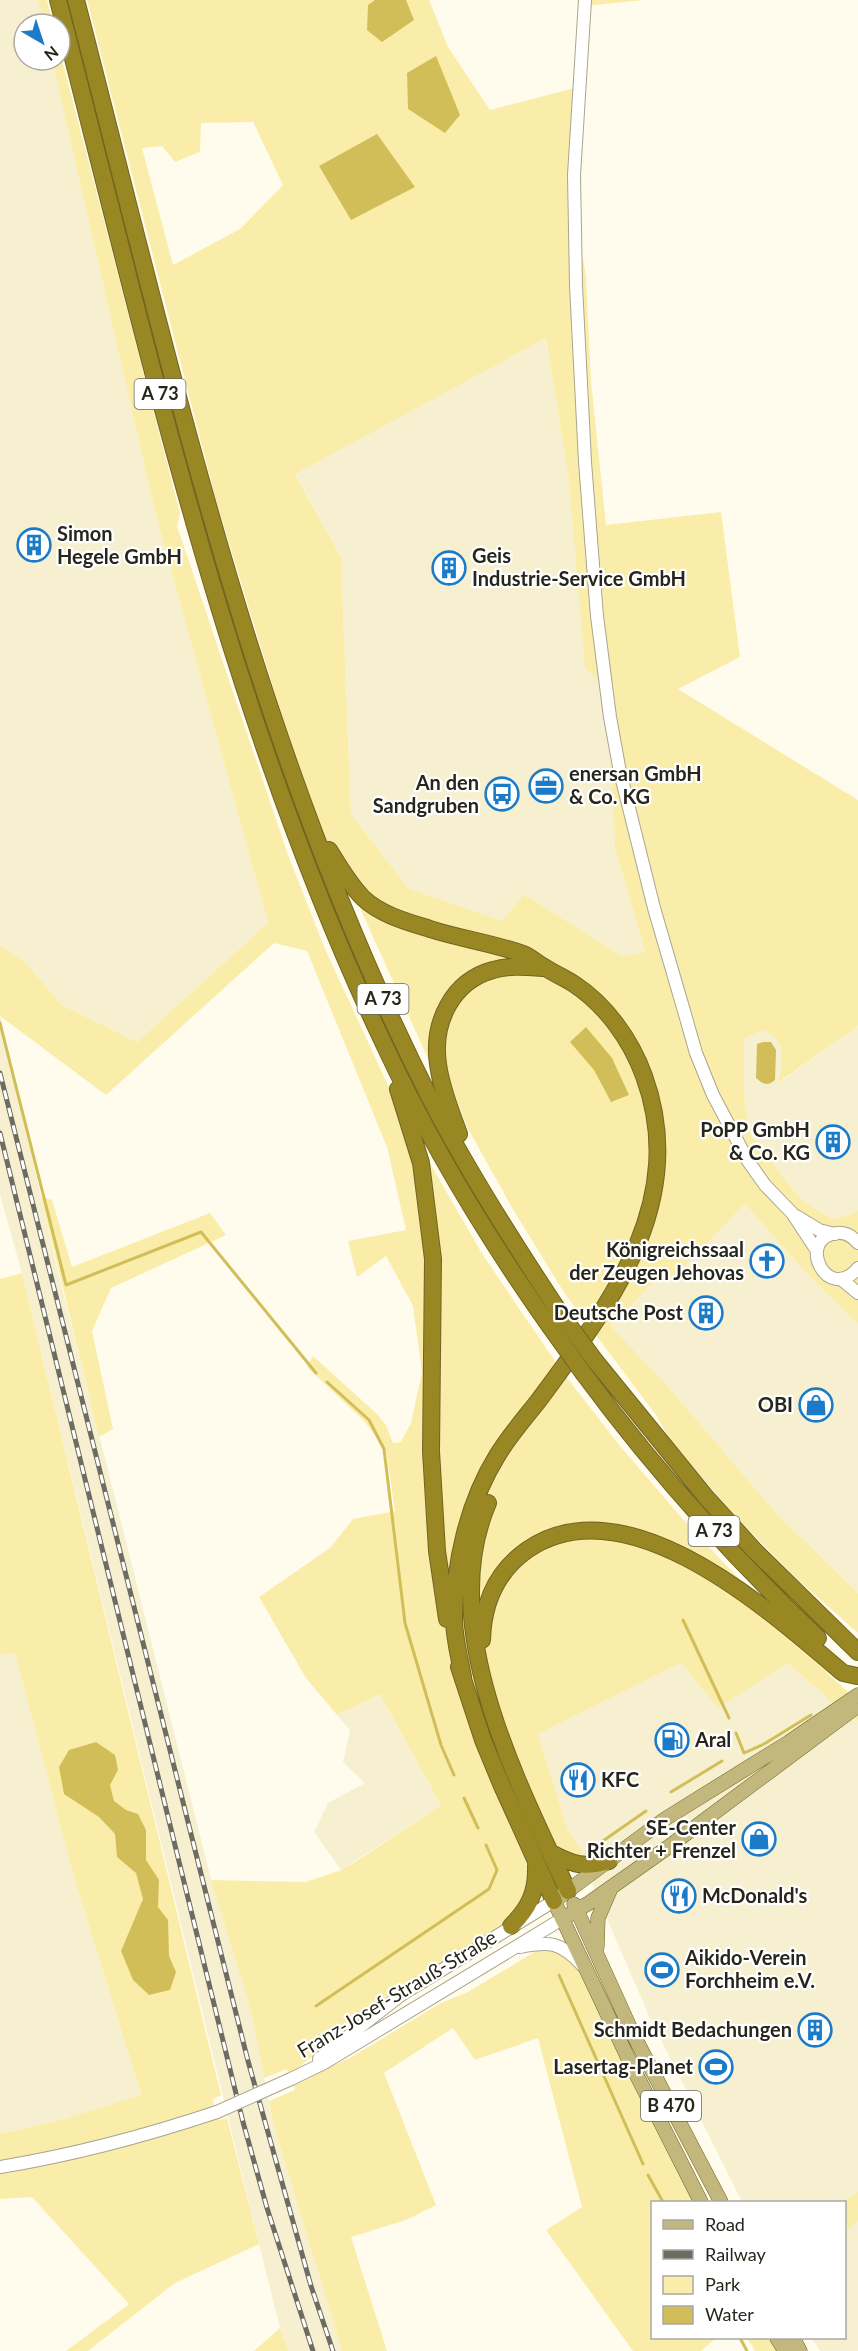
<svg xmlns="http://www.w3.org/2000/svg" width="858" height="2351" font-family="Lato,sans-serif">
	<style>
		.built { fill: #f6f0d0 }
		.green { fill: #faedaa; fill-rule: evenodd }
		.water { fill: #d2be58 }
		.lines { fill: none; stroke-linecap: round; stroke-linejoin: round }
		.stream { stroke: #d2be58; stroke-width: 3 }
		.secondary-casing { stroke: #a9a58e; stroke-width: 14 }
		.primary-casing { stroke: #716521; stroke-width: 15 }
		.motorway-casing { stroke: #716521; stroke-width: 18 }
		.secondary { stroke: #fff; stroke-width: 12 }
		.primary { stroke: #c2b77c; stroke-width: 14 }
		.motorway { stroke: #998724; stroke-width: 16 }
		.rail-casing { stroke: #6d6c60; stroke-width: 5 }
		.rail { stroke: #fff; stroke-width: 3; stroke-dasharray: 9; stroke-linecap: butt }
		.secondary-bridge-casing { stroke: #a9a58e; stroke-width: 14; stroke-linecap: butt }
		.motorway-bridge-casing { stroke: #716521; stroke-width: 18; stroke-linecap: butt }
		.secondary-bridge { stroke: #fff; stroke-width: 12 }
		.motorway-bridge { stroke: #998724; stroke-width: 16 }
		.labels { text-anchor: middle; stroke-width: 4.5; stroke-linejoin: round; paint-order: stroke }
		.shield { fill: #fff; stroke: #686760; stroke-width: 1.5 }
		.shield-label { font-size: 18px; font-weight: bold; fill: #27261c }
		.poi-label { font-size: 20px; font-weight: bold; fill: #27261c; stroke: #fff; text-anchor: end }
		.street-label { font-size: 20px; fill: #27261c; stroke: #fff }
	</style>
	<rect width="100%" height="100%" fill="#fffced"/>
	<!-- built -->
	<path class="built" d="M 0,0 L 38,0 L 44,24 L 24,24 L 24,60 L 52,60 L 154,508 L 268,923 L 137,1042 L 62,1005 L 24,961 L 0,946 Z
		M 546,338 L 569,481 L 607,690 L 615,848 L 645,952 L 621,956 L 524,894 L 502,921 L 408,888 L 351,814 L 341,557 L 295,473 Z
		M 0,1014 L 58,1272 L 211,1879 L 251,2011 L 273,2123 L 342,2351 L 289,2351 L 280,2328 L 259,2244 L 22,1273 L 0,1195 Z
		M 858,1026 L 858,1210 L 849,1215 L 833,1219 L 802,1201 L 749,1133 L 744,1093 L 744,1039 L 763,1030 L 776,1036 L 783,1050 L 780,1082 Z
		M 745,1204 L 811,1278 L 858,1324 L 858,1593 L 775,1512 L 611,1326 L 664,1272 L 672,1279 Z
		M 15,1653 L 73,1874 L 141,2096 L 64,2119 L 0,2134 L 0,1655 Z
		M 681,1663 L 718,1708 L 788,1663 L 842,1711 L 858,1721 L 858,2191 L 843,2202 L 742,2202 L 650,2018 L 594,1889 L 581,1849 L 568,1831 L 538,1734 Z
		M 380,1694 L 441,1805 L 341,1870 L 314,1832 L 328,1803 L 365,1783 L 343,1762 L 350,1730 L 337,1715 Z
		M 858,2221 L 858,2351 L 820,2351 L 812,2338 L 844,2338 L 845,2233 Z"/>
	<!-- green -->
	<path class="green" d="M 38,0 L 47,0 L 53,24 L 44,24 Z
		M 87,0 L 429,0 L 448,47 L 490,110 L 575,88 L 574,210 L 586,276 L 591,381 L 606,525 L 721,512 L 740,657 L 678,689 L 858,800 L 858,1026 L 779,1082 C 782,1058 789,1042 763,1030 L 744,1039 L 744,1093 L 749,1133 L 802,1201 L 833,1219 L 849,1215 L 858,1210 L 858,1324 L 811,1278 L 745,1204 L 672,1279 L 664,1272 L 611,1326 L 675,1395 L 775,1512 L 858,1593 L 858,1633 L 797,1579 L 736,1517 L 671,1441 L 656,1415 L 565,1294 L 514,1211 L 467,1127 L 451,1083 L 430,1063 L 356,899 L 322,832 L 286,729 L 217,504 ZM 253,122 L 283,185 L 240,229 L 173,265 L 142,148 L 162,146 L 175,162 L 200,152 L 201,123 ZM 546,338 L 569,481 L 585,668 L 607,690 L 615,848 L 645,952 L 621,956 L 524,894 L 502,921 L 408,888 L 351,814 L 341,557 L 295,474 Z
		M 586,0 L 644,0 L 585,6 Z
		M 60,52 L 180,513 L 177,526 L 288,855 L 325,949 L 392,1094 L 426,1156 L 481,1252 L 514,1301 L 561,1370 L 620,1446 L 681,1517 L 828,1674 L 858,1701 L 858,1721 L 842,1711 L 788,1663 L 718,1708 L 681,1663 L 538,1734 L 568,1831 L 581,1849 L 584,1859 L 531,1878 L 530,1890 L 507,1923 L 391,1994 L 289,2075 L 287,2069 L 264,2078 L 251,2011 L 211,1880 L 306,1882 L 341,1870 L 355,1862 L 441,1805 L 380,1694 L 337,1715 L 306,1678 L 259,1597 L 330,1548 L 353,1519 L 395,1511 L 386,1450 L 365,1422 L 307,1367 L 313,1356 L 377,1414 L 386,1425 L 393,1443 L 401,1442 L 411,1423 L 422,1372 L 413,1306 L 386,1256 L 357,1277 L 348,1241 L 406,1230 L 387,1147 L 307,951 L 274,943 L 106,1095 L 0,1016 L 0,946 L 24,961 L 62,1005 L 137,1042 L 268,923 L 154,508 L 52,60 L 60,60 Z
		M 41,1197 L 52,1200 L 72,1267 L 210,1213 L 226,1235 L 111,1288 L 92,1331 L 113,1429 L 99,1437 Z
		M 22,1273 L 221,2095 L 212,2100 L 220,2120 L 227,2118 L 259,2244 L 175,2283 L 88,2351 L 66,2351 L 129,2304 L 32,2197 L 0,2199 L 0,2134 L 64,2119 L 141,2095 L 73,1874 L 15,1653 L 0,1655 L 0,1279 Z
		M 545,1949 L 563,1953 L 577,1968 L 643,2105 L 693,2202 L 652,2202 L 652,2338 L 716,2338 L 701,2351 L 633,2351 L 546,2230 L 582,2207 L 538,2038 L 475,2060 L 453,2028 L 384,2073 L 436,2205 L 406,2220 L 351,2237 L 387,2351 L 342,2351 L 273,2123 L 269,2101 L 295,2090 L 293,2084 L 350,2058 L 441,2003 L 468,1992 L 536,1951 Z
		M 858,2191 L 858,2221 L 845,2233 L 843,2202 Z
		M 280,2328 L 289,2351 L 254,2351 Z
		M 747,2338 L 770,2338 L 778,2351 L 755,2351 Z"/>
	<!-- water -->
	<path class="water" d="M 375,0 L 406,0 L 414,20 L 382,42 L 367,30 L 368,5 Z
		M 436,56 L 460,115 L 445,133 L 408,109 L 407,73 Z
		M 377,134 L 415,187 L 351,220 L 319,166 Z
		M 586,1027 L 612,1058 L 629,1095 L 611,1102 L 594,1070 L 570,1042 Z
		M 763,1042 L 771,1042 L 776,1050 L 775,1080 C 767,1087 763,1084 756,1078 L 757,1044 Z
		M 96,1742 L 115,1755 L 118,1770 L 110,1785 L 114,1801 L 126,1810 L 138,1814 L 146,1830 L 146,1860 L 159,1880 L 158,1907 L 168,1920 L 169,1956 L 176,1972 L 170,1990 L 149,1995 L 133,1980 L 121,1951 L 143,1899 L 136,1873 L 117,1857 L 115,1834 L 99,1817 L 64,1794 L 59,1767 L 69,1750 Z"/>
	<g class="lines">
		<!-- stream -->
		<path class="stream" d="M 0,1023 L 66,1285 L 201,1232 L 316,1373
			M 327,1382 L 369,1420 L 384,1449 L 405,1623 L 441,1745 L 454,1775
			M 683,1620 L 729,1718
			M 736,1733 L 744,1753 L 764,1744 L 811,1715
			M 671,1792 L 722,1761
			M 464,1798 L 478,1828
			M 587,1852 L 646,1811
			M 559,1975 L 643,2164
			M 316,2006 L 489,1889 L 497,1870 L 486,1845
			M 648,2175 L 663,2202
			M 740,2338 L 747,2351"/>
		<defs>
			<path id="secondary" d="M 585,0 L 574,175 L 576,285 L 585,462 L 597,616 L 610,717 L 620,772 L 654,908 L 684,1011 L 696,1053 L 713,1095 L 748,1161 L 765,1185 L 792,1213 L 817,1251
				M 796,1216 L 819,1230 L 835,1234
				M 858,1243 C 853,1237 846,1232 837,1233 C 795,1238 827,1305 858,1268
				M 841,1279 L 858,1293
				M 520,1947 C 550,1941 561,1942 582,1965
				M 319,2059 L 401,1995 L 554,1901
				M 291,2079 L 324,2063 L 562,1919
				M 0,2167 C 74,2155 145,2136 217,2112"/>
			<path id="primary" d="M 574,1904 L 633,2034 L 721,2202
				M 562,1919 L 589,1903 L 667,1848 L 855,1708
				M 597,1947 L 598,1918 L 611,1888
				M 701,2202 L 628,2058 L 554,1901 L 665,1819 L 789,1742 L 858,1695
				M 777,2338 L 785,2351
				M 793,2338 L 800,2351"/>
			<path id="motorway" d="M 58,0 C 149,351 227,713 383,1042 C 429,1141 486,1236 549,1325
				M 76,0 C 173,373 255,756 432,1102 C 470,1175 514,1244 560,1313
				M 329,850 C 339,866 349,884 363,898 C 381,915 408,922 430,929 C 461,939 493,943 523,954 C 531,957 538,964 546,968 C 555,974 565,978 574,984 C 606,1005 631,1040 644,1076 C 690,1202 610,1304 539,1400 C 525,1418 509,1436 497,1456 C 468,1503 454,1564 454,1619 C 454,1638 460,1659 463,1677
				M 398,1089 L 421,1163 L 433,1259 L 431,1451 L 437,1551 L 447,1619
				M 459,1134 C 451,1111 441,1088 438,1064 C 432,1023 452,981 493,970 C 509,965 528,967 544,968
				M 596,1362 L 705,1496 L 755,1551 L 858,1652
				M 584,1374 C 654,1469 733,1557 818,1638
				M 488,1503 C 435,1625 517,1781 568,1891
				M 482,1640 C 483,1603 496,1572 527,1550 C 627,1481 771,1612 843,1673 L 857,1676
				M 459,1667 L 483,1740 L 502,1786 L 554,1901
				M 551,1853 C 574,1865 583,1868 609,1861
				M 511,1926 C 529,1908 537,1892 536,1866"/>
		</defs>
		<!-- secondary casing -->
		<use href="#secondary" class="secondary-casing"/>
		<!-- primary casing -->
		<use href="#primary" class="primary-casing"/>
		<!-- motorway casing -->
		<use href="#motorway" class="motorway-casing"/>
		<!-- secondary -->
		<use href="#secondary" class="secondary"/>
		<!-- primary -->
		<use href="#primary" class="primary"/>
		<!-- motorway -->
		<use href="#motorway" class="motorway"/>
		<defs>
			<path id="rail" d="M 0,1073 L 248,2061 L 311,2286 L 333,2351
				M 0,1133 L 243,2122 L 267,2208 L 313,2351"/>
		</defs>
		<!-- rail casing -->
		<use href="#rail" class="rail-casing"/>
		<!-- rail -->
		<use href="#rail" class="rail"/>
		<defs>
			<path id="secondary-bridge" d="M 217,2112 L 291,2079"/>
			<path id="motorway-bridge" d="M 560,1313 L 596,1362
				M 549,1325 L 584,1374"/>
		</defs>
		<!-- secondary-bridge casing -->
		<use href="#secondary-bridge" class="secondary-bridge-casing"/>
		<!-- motorway-bridge casing -->
		<use href="#motorway-bridge" class="motorway-bridge-casing"/>
		<!-- secondary-bridge -->
		<use href="#secondary-bridge" class="secondary-bridge"/>
		<!-- motorway-bridge -->
		<use href="#motorway-bridge" class="motorway-bridge"/>
	</g>
	<!-- icons -->
	<defs>
		<symbol id="building-ring" viewBox="-11 -11 22 22"><circle r="9.5" fill="#fff" stroke="#1c7bc8" stroke-width="1.5"/><path d="M-4-6H4V6H1V3H-1V6H-4ZM-2.5-4.3h1.7v1.8h-1.7ZM.8-4.3h1.7v1.8H.8ZM-2.5-1h1.7V.8h-1.7ZM.8-1h1.7V.8H.8Z" fill="#1c7bc8"/></symbol>
		<symbol id="office-ring" viewBox="-11 -11 22 22"><circle r="9.5" fill="#fff" stroke="#1c7bc8" stroke-width="1.5"/><path d="M-6-3h4V-5.5h4V-3h4V5H-6ZM-1-4.5V-3h2v-1.5ZM-6 0V1H6V0Z" fill="#1c7bc8"/></symbol>
		<symbol id="bus-ring" viewBox="-11 -11 22 22"><circle r="9.5" fill="#fff" stroke="#1c7bc8" stroke-width="1.5"/><path d="M-5-6H5V4H4V6H2V4H-2V6H-4V4H-5ZM-3.5-4V0h7V-4ZM-3.5 1.2v1.5H-2V1.2ZM2 1.2v1.5H3.5V1.2Z" fill="#1c7bc8"/></symbol>
		<symbol id="church-ring" viewBox="-11 -11 22 22"><circle r="9.5" fill="#fff" stroke="#1c7bc8" stroke-width="1.5"/><path d="M-1.2-6h2.4v3.5h3.3v2.4h-3.3V6h-2.4V-.1h-3.3v-2.4h3.3Z" fill="#1c7bc8"/></symbol>
		<symbol id="shop-ring" viewBox="-11 -11 22 22"><circle r="9.5" fill="#fff" stroke="#1c7bc8" stroke-width="1.5"/><path d="M-5-2.5h2.3a2.7 3.5 0 0 1 5.4 0H5L5.5 6h-11ZM-1.5-2.5h3a1.5 2.3 0 0 0-3 0Z" fill="#1c7bc8"/></symbol>
		<symbol id="fuel-ring" viewBox="-11 -11 22 22"><circle r="9.5" fill="#fff" stroke="#1c7bc8" stroke-width="1.5"/><path d="M-5.5-6h7V0h2V4h1.3V-2.5L3-4.5l.8-.8L6-3V5H2.5V1h-1V6h-7ZM-4.2-4.7v3.2H.2V-4.7Z" fill="#1c7bc8"/></symbol>
		<symbol id="restaurant-ring" viewBox="-11 -11 22 22"><circle r="9.5" fill="#fff" stroke="#1c7bc8" stroke-width="1.5"/><path d="M-5-6h1v4h1v-4h1v4h1v-4h1v5L-1.5 .5V6h-2V.5L-5-1ZM5-6V6H3V1.5H1.5Q1.5-4 5-6Z" fill="#1c7bc8"/></symbol>
		<symbol id="stadium-ring" viewBox="-11 -11 22 22"><circle r="9.5" fill="#fff" stroke="#1c7bc8" stroke-width="1.5"/><path d="M0-5a6.5 5 0 1 0 0 10a6.5 5 0 1 0 0-10ZM-3.5-1.8h7v3.6h-7Z" fill="#1c7bc8"/></symbol>
	</defs>
	<g fill-rule="evenodd">
		<use href="#building-ring" x="15" y="526" width="38" height="38"/>
		<use href="#building-ring" x="430" y="549" width="38" height="38"/>
		<use href="#office-ring" x="527" y="767" width="38" height="38"/>
		<use href="#bus-ring" x="483" y="775" width="38" height="38"/>
		<use href="#building-ring" x="814" y="1123" width="38" height="38"/>
		<use href="#church-ring" x="748" y="1242" width="38" height="38"/>
		<use href="#building-ring" x="687" y="1294" width="38" height="38"/>
		<use href="#shop-ring" x="797" y="1386" width="38" height="38"/>
		<use href="#fuel-ring" x="653" y="1721" width="38" height="38"/>
		<use href="#restaurant-ring" x="559" y="1761" width="38" height="38"/>
		<use href="#shop-ring" x="740" y="1820" width="38" height="38"/>
		<use href="#restaurant-ring" x="660" y="1877" width="38" height="38"/>
		<use href="#stadium-ring" x="643" y="1951" width="38" height="38"/>
		<use href="#building-ring" x="796" y="2011" width="38" height="38"/>
		<use href="#stadium-ring" x="697" y="2048" width="38" height="38"/>
	</g>
	<g class="labels">
		<!-- shield labels -->
		<g class="shield">
			<rect x="134.5" y="379" width="51" height="30" rx="4.5"/>
			<rect x="357.5" y="984" width="51" height="30" rx="4.5"/>
			<rect x="688.5" y="1516" width="51" height="30" rx="4.5"/>
			<rect x="641" y="2091" width="60" height="30" rx="4.5"/>
		</g>
		<g class="shield-label">
			<text x="160" y="400">A 73</text>
			<text x="383" y="1005">A 73</text>
			<text x="714" y="1537">A 73</text>
			<text x="671" y="2112">B 470</text>
		</g>
		<!-- poi labels -->
		<g class="poi-label">
			<text x="57" y="541" text-anchor="start">Simon<tspan x="57" dy="23">Hegele GmbH</tspan></text>
			<text x="472" y="563" text-anchor="start">Geis<tspan x="472" dy="23">Industrie-Service GmbH</tspan></text>
			<text x="569" y="781" text-anchor="start">enersan GmbH<tspan x="569" dy="23">&amp; Co. KG</tspan></text>
			<text x="479" y="790">An den<tspan x="479" dy="23">Sandgruben</tspan></text>
			<text x="810" y="1137">PoPP GmbH<tspan x="810" dy="23">&amp; Co. KG</tspan></text>
			<text x="744" y="1257">Königreichssaal<tspan x="744" dy="23">der Zeugen Jehovas</tspan></text>
			<text x="683" y="1320">Deutsche Post</text>
			<text x="793" y="1412">OBI</text>
			<text x="695" y="1747" text-anchor="start">Aral</text>
			<text x="601" y="1787" text-anchor="start">KFC</text>
			<text x="736" y="1835">SE-Center<tspan x="736" dy="23">Richter + Frenzel</tspan></text>
			<text x="702" y="1903" text-anchor="start">McDonald's</text>
			<text x="685" y="1965" text-anchor="start">Aikido-Verein<tspan x="685" dy="23">Forchheim e.V.</tspan></text>
			<text x="792" y="2037">Schmidt Bedachungen</text>
			<text x="693" y="2074">Lasertag-Planet</text>
		</g>
		<!-- street labels -->
		<g class="street-label">
			<text transform="translate(397 1994) rotate(-31)" y="7">Franz-Josef-Strauß-Straße</text>
		</g>
	</g>
	<!-- legend -->
	<rect x="651" y="2201" width="195" height="138" fill="#ffffff" stroke="#a9a8a4" stroke-width="1.5"/>
	<rect x="663" y="2220" width="30" height="9" fill="#c2b77c" stroke="#a9a8a4" stroke-width="1.5"/>
	<text x="705" y="2231" font-size="18" fill="#27261c">Road</text>
	<rect x="663" y="2250" width="30" height="9" fill="#6d6c60" stroke="#a9a8a4" stroke-width="1.5"/>
	<text x="705" y="2261" font-size="18" fill="#27261c">Railway</text>
	<rect x="663" y="2276" width="30" height="18" fill="#faedaa" stroke="#a9a8a4" stroke-width="1.5"/>
	<text x="705" y="2291" font-size="18" fill="#27261c">Park</text>
	<rect x="663" y="2306" width="30" height="18" fill="#d2be58" stroke="#a9a8a4" stroke-width="1.5"/>
	<text x="705" y="2321" font-size="18" fill="#27261c">Water</text>
	<!-- north arrow -->
	<g transform="translate(42 42) rotate(141)"><circle r="28" fill="#ffffff" stroke="#a9a8a4" stroke-width="1.5"/>
	<path d="M0-4.5L10 22L0 15L-10 22Z" fill="#1c7bc8"/>
	<text y="-9" font-size="16" font-weight="bold" text-anchor="middle" fill="#27261c">N</text>
	</g>
</svg>
